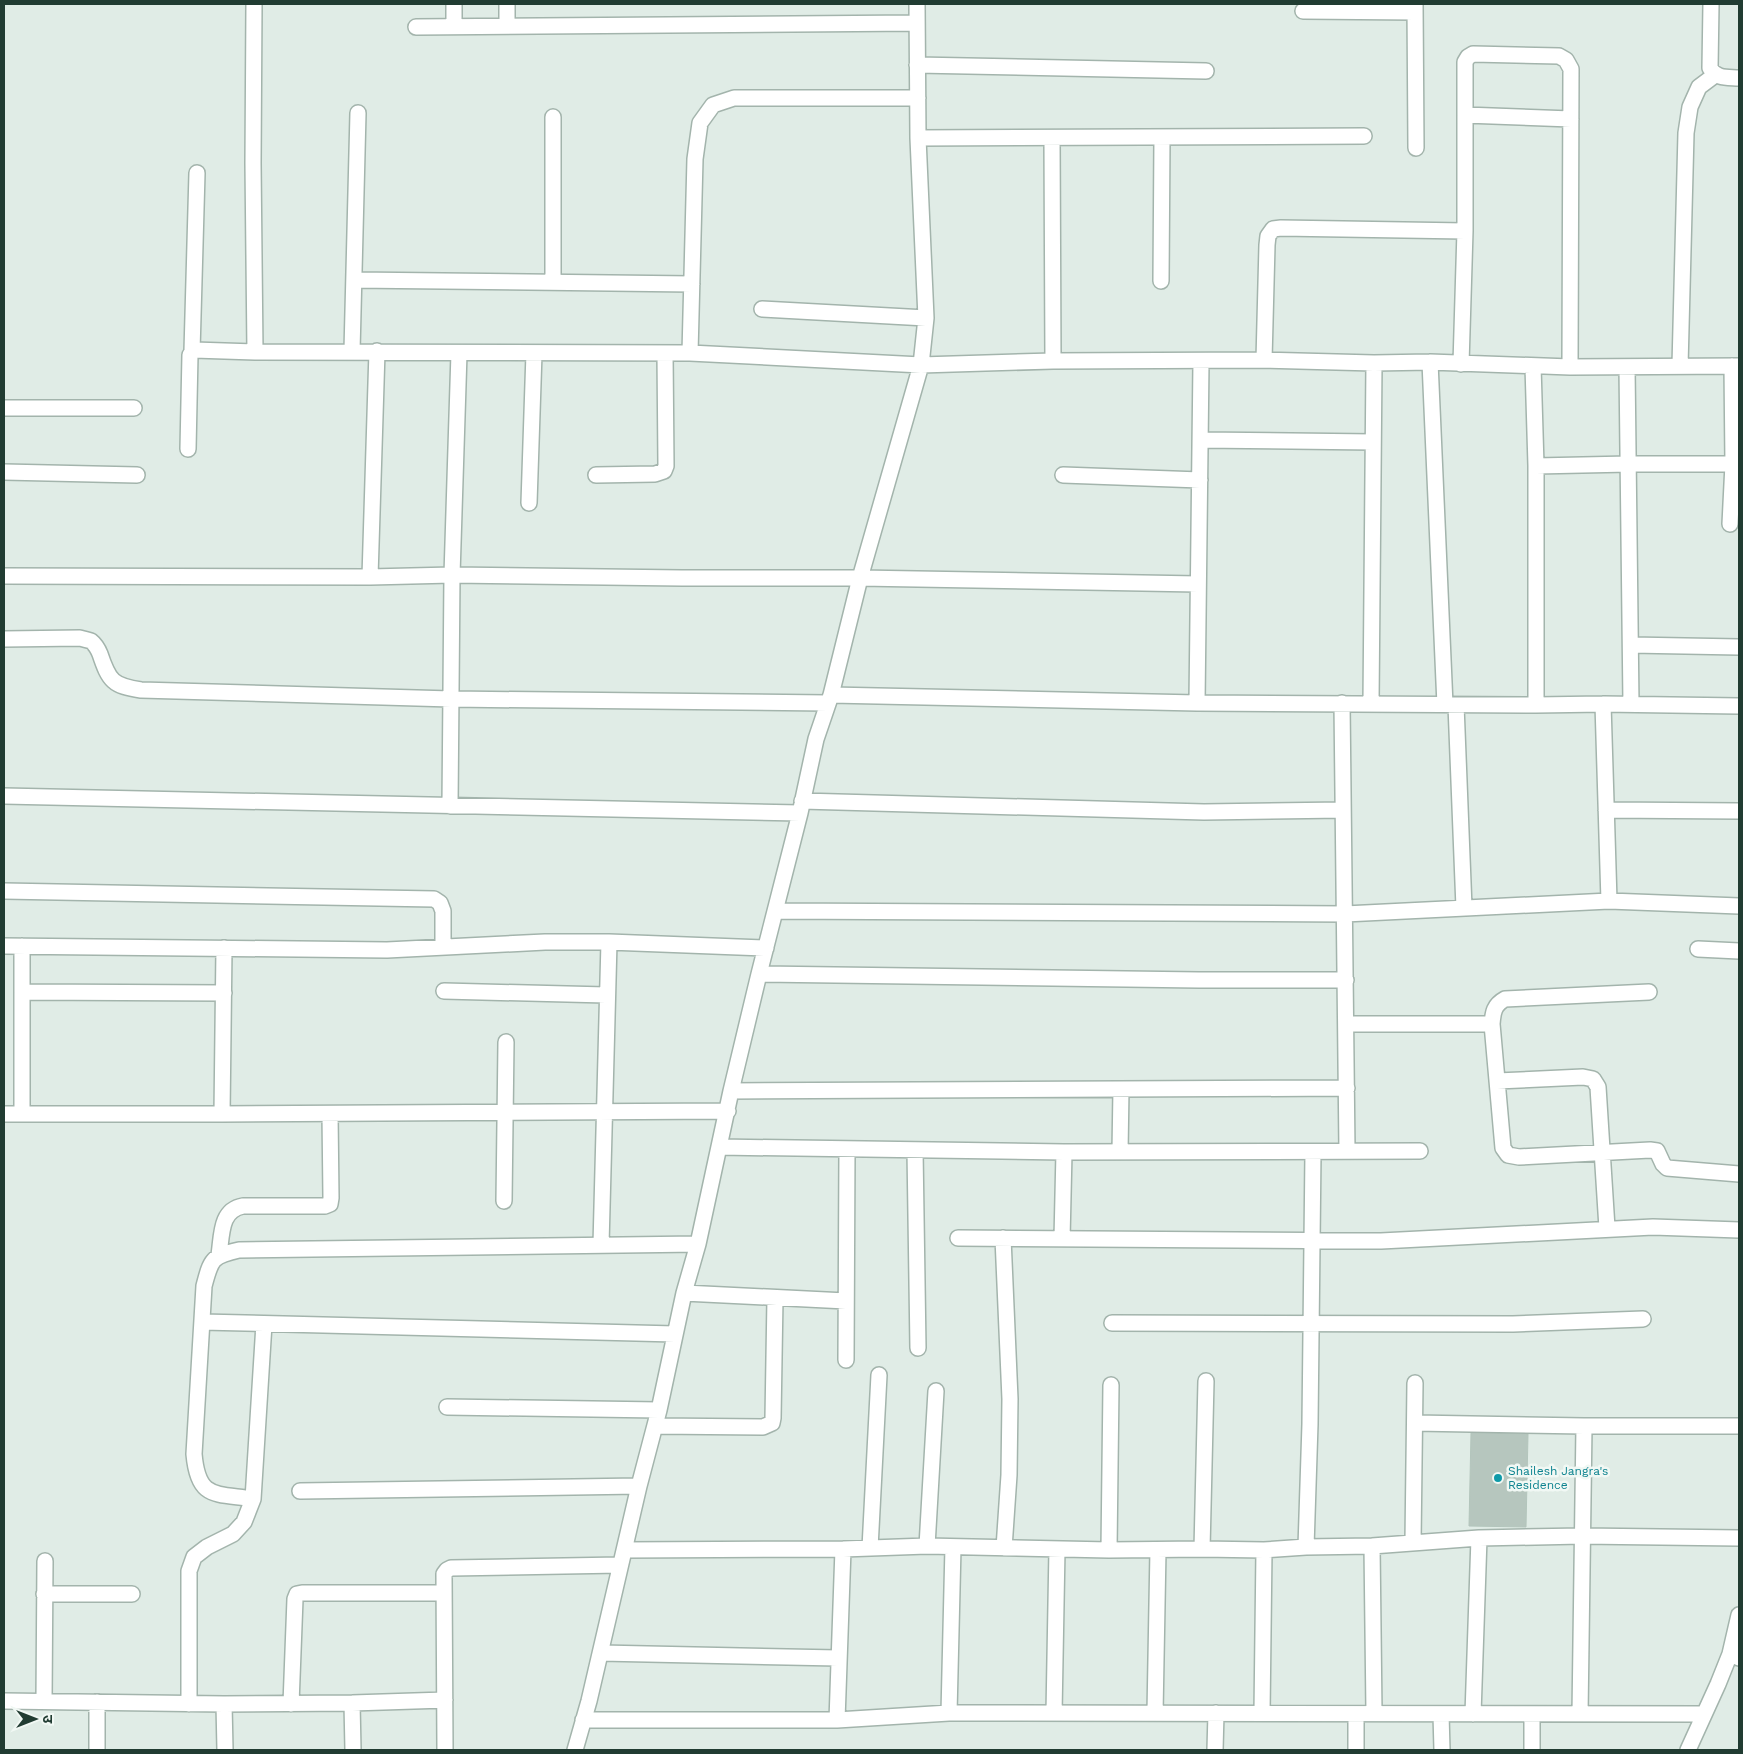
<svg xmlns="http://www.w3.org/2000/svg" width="1743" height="1754" font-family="'Work Sans','Noto Sans Devanagari',sans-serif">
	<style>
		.building { fill: #b6c6be; stroke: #b3c5bc }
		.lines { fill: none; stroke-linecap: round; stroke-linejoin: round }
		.minor-casing { stroke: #a3b4ac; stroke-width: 18 }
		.minor { stroke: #fff; stroke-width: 15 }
		.culture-dot { fill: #0f9aa8; stroke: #f1f8f4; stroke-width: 2 }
		.labels { text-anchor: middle; stroke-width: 5; stroke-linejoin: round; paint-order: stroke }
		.culture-label { font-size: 12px; fill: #0d838f; stroke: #f1f8f4; text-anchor: start }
	</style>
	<rect width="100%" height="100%" fill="#e0ece6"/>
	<!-- building -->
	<path class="building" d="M 1471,1433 L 1528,1434 L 1526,1527 L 1469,1526 Z"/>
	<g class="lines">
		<defs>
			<path id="minor" d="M 254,4 L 253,163 L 255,352
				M 454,4 L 454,27
				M 507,4 L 507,26
				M 1415,4 L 1416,148
				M 1711,4 L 1710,68 C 1716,79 1728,77 1739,78
				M 1303,11 L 1415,12
				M 416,27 L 917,23
				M 917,65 L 1206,71
				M 1465,115 L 1571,119
				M 553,117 L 553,282
				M 918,138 L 1364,136
				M 1052,138 L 1053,361
				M 354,280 L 692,284
				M 1161,281 L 1162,138
				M 762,309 L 926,318
				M 192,351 L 197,173
				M 352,351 L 358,113
				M 690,353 L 695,159 L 700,123 L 713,105 L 734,98 L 918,98
				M 1264,360 L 1267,245 L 1268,236 L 1273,229 L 1281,228 L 1465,231
				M 1430,362 L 1445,705
				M 1461,364 L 1465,231 L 1465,62 L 1468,57 L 1473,54 L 1559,56 L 1566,60 L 1571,69 L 1570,367
				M 1533,366 L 1536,466 L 1536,705
				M 1680,366 L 1686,133 L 1690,107 L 1699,87 L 1715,75
				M 1627,367 L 1631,704
				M 4,408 L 134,408
				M 1200,440 L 1373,442
				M 188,449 L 190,355 L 194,350 L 255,352 L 690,353 L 921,365 L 1053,361 L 1264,360 L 1374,363 L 1430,362 L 1570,367 L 1739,366
				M 1536,466 L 1629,464 L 1739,464
				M 4,472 L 137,475
				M 596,475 L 655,474 L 664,471 L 666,466 L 665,353
				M 1063,475 L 1200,480
				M 529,503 L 534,353
				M 1730,524 L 1733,464 L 1732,366
				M 4,576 L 370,577 L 452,575 L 682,578 L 860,578 L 1198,584
				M 370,577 L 377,351
				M 4,639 L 80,638 C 83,639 88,640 91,641 C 96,645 98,649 100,654 C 109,681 113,686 141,690 L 451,699 L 828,703
				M 1631,645 L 1739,647
				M 831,695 L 1197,703 L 1536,705 L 1603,704 L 1739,706
				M 1197,703 L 1201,362
				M 1342,703 L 1347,1151
				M 1371,703 L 1374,363
				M 1603,704 L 1609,901
				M 1456,705 L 1464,908
				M 4,796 L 800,813
				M 802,801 L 1204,812 L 1343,810
				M 450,806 L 452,575 L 459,353
				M 1606,810 L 1739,811
				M 4,891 L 434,899 L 440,903 L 443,911 L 443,947
				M 775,911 L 1345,914 L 1609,901 L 1739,906
				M 4,946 L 387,950 L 545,942 L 609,942 L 766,948
				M 22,946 L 22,1114
				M 1698,949 L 1739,951
				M 759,974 L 1199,980 L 1346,980
				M 444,991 L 606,995
				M 22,992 L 224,993
				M 1346,1024 L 1492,1024 C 1493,1012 1494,1005 1505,999 L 1649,992
				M 1492,1024 L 1503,1148 L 1508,1155 L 1519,1157 L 1650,1150 L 1657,1151 L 1663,1164 L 1667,1168 L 1739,1174
				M 1497,1081 L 1583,1077 L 1593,1079 L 1598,1087 L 1607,1228
				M 731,1091 L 1347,1088
				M 4,1114 L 222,1114 L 728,1111
				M 222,1114 L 224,948
				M 719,1147 L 1064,1152 L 1420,1151
				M 915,1150 L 918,1348
				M 1120,1152 L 1121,1089
				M 504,1201 L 506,1042
				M 958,1238 L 1381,1241 L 1653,1227 L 1739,1230
				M 1003,1238 L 1010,1399 L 1009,1475 L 1004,1548
				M 1062,1239 L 1064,1152
				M 601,1245 L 609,942
				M 219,1255 C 222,1235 220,1210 243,1206 L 325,1206 L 330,1204 L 331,1198 L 330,1114
				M 684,1293 L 846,1301
				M 202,1322 L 675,1334
				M 1112,1323 L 1513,1324 L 1643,1319
				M 846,1360 L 847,1149
				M 447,1407 L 659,1410
				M 1415,1423 L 1584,1426 L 1739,1426
				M 655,1426 L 763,1427 L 772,1423 L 773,1418 L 775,1298
				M 300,1491 L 639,1486
				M 253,1499 C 214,1493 198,1499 194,1454 L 204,1286 C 211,1259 212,1256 239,1250 L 698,1244
				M 1413,1542 L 1415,1383
				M 927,1546 L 936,1391
				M 1372,1546 L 1374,1713
				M 1306,1547 L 1310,1424 L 1313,1152
				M 870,1548 L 879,1375
				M 1202,1549 L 1206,1381
				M 625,1550 L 843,1549 L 927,1546 L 1109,1550 L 1202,1549 L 1264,1550 L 1306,1547 L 1372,1546 L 1479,1538 L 1582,1536 L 1739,1538
				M 1109,1550 L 1111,1385
				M 44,1594 L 132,1594
				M 601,1653 L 838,1658
				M 1730,1654 L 1739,1615
				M 4,1701 L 224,1704 L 352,1703 L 445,1700
				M 44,1701 L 45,1561
				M 352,1703 L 353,1750
				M 189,1704 L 189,1571 L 194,1557 L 207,1547 L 233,1534 L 244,1522 L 253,1499 L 264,1324
				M 224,1704 L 225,1750
				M 291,1704 L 295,1599 L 297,1594 L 302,1593 L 444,1593
				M 949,1713 L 953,1547
				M 1054,1713 L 1057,1549
				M 1155,1713 L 1158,1550
				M 1262,1713 L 1264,1550
				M 1356,1714 L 1356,1750
				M 1441,1714 L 1442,1750
				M 1473,1714 L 1479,1538
				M 1532,1714 L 1532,1750
				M 1580,1714 L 1584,1426
				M 583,1720 L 837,1720 L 949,1713 L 1704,1714
				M 837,1720 L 843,1549
				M 97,1750 L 97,1702
				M 445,1750 L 444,1574 L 447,1570 L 451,1568 L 620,1565
				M 575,1750 L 589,1701 L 639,1486 L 659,1410 L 684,1293 L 698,1244 L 731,1091 L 759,974 L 800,813 L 816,739 L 831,695 L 860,578 L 921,365 L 926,318 L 918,138 L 917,4
				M 1215,1750 L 1216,1713
				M 1688,1750 L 1718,1684 L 1730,1654 L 1739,1658"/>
		</defs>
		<!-- minor casing -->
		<use href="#minor" class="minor-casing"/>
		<!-- minor -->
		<use href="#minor" class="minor"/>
	</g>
	<!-- markers -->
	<circle class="culture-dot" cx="1498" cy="1478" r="5"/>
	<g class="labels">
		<!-- culture labels -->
		<g class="culture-label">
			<text x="1508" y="1475">Shailesh Jangra's<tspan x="1508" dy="14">Residence</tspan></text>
		</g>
	</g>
	<!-- border -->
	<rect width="1743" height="1754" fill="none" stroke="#213c32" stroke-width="10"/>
	<!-- north arrow -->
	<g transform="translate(35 1719) rotate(90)" stroke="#f1f8f4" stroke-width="4" paint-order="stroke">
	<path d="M0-4L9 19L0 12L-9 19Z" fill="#213c32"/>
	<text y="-8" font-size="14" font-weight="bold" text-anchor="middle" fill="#213c32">उ</text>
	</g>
</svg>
